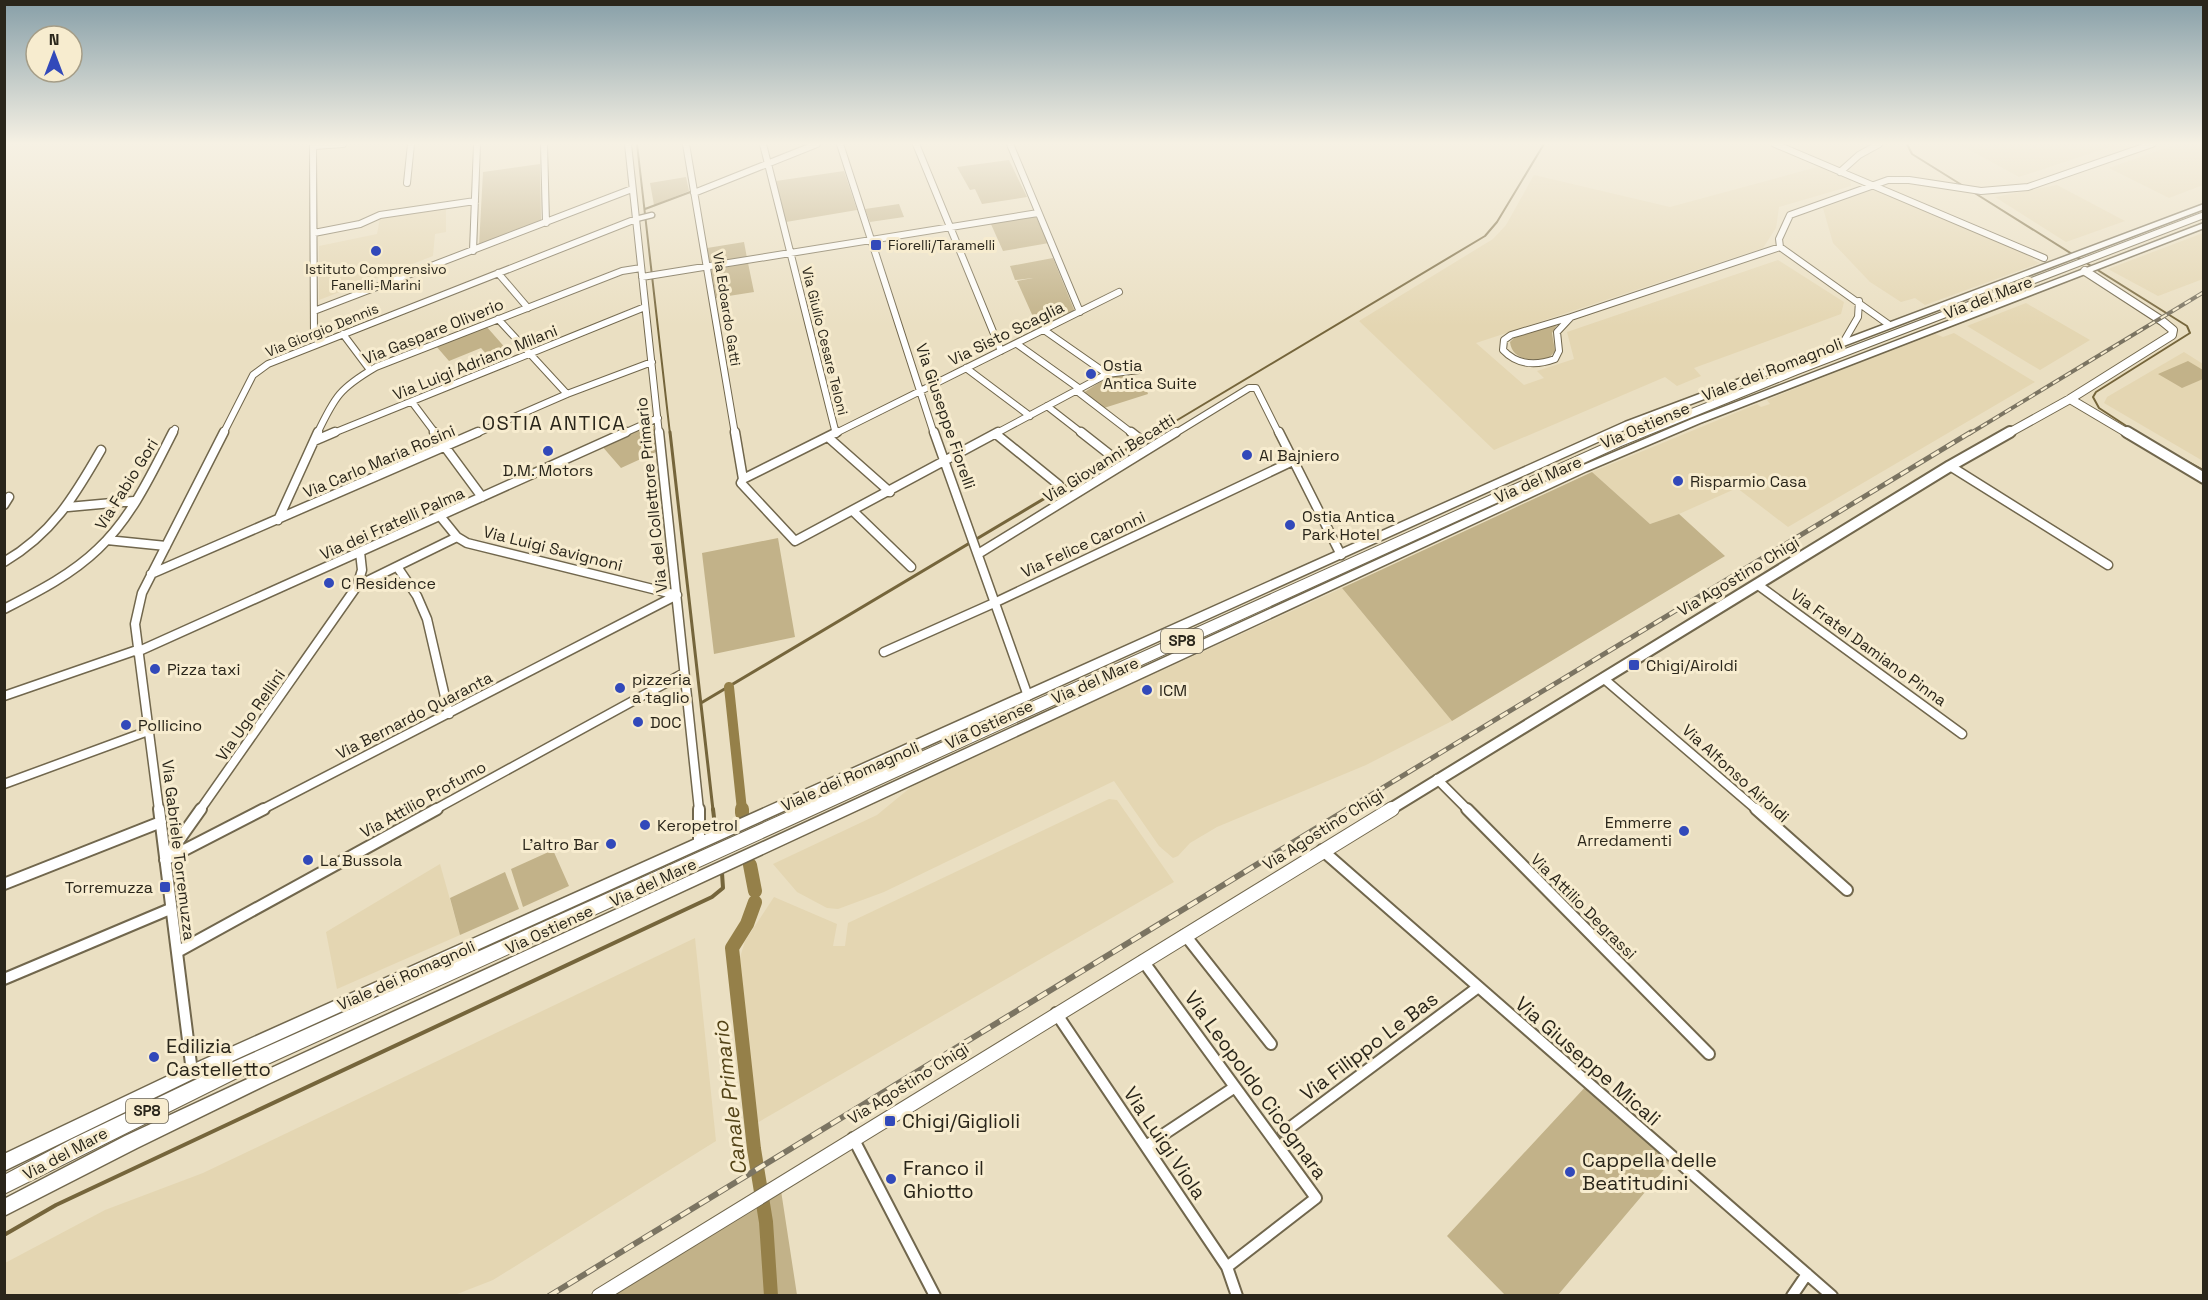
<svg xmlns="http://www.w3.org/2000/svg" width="2208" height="1300" font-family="'Space Grotesk',sans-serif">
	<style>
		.built { fill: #e4d6b2 }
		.green { fill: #c2b289 }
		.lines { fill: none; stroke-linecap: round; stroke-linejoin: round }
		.stream-far2 { stroke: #75653b; stroke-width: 2 }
		.stream-far1 { stroke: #75653b; stroke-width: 3 }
		.stream { stroke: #75653b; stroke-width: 4 }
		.canal-far1 { stroke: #958049; stroke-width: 10 }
		.canal { stroke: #958049; stroke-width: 14 }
		.pedestrian-casing { stroke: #71674d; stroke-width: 7 }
		.minor-far2-casing { stroke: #71674d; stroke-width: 8 }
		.minor-far1-casing { stroke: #71674d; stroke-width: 11 }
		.minor-casing { stroke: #71674d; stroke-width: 14 }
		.tertiary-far2-casing { stroke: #71674d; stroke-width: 10 }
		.tertiary-far1-casing { stroke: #71674d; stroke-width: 14 }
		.tertiary-casing { stroke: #71674d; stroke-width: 16 }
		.secondary-casing { stroke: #71674d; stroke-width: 3 }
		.primary-casing { stroke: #71674d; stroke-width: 2 }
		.pedestrian { stroke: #fff; stroke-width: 4.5 }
		.minor-far2 { stroke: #fff; stroke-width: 6 }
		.minor-far1 { stroke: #fff; stroke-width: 8 }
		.minor { stroke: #fff; stroke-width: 10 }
		.tertiary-far2 { stroke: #fff; stroke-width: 8 }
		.tertiary-far1 { stroke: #fff; stroke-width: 10 }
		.tertiary { stroke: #fff; stroke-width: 14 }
		.secondary { fill: #fff; fill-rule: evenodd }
		.primary { fill: #fff; fill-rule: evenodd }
		.rail-far2-casing { stroke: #7b7462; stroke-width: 4 }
		.rail-far1-casing { stroke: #7b7462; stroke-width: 5 }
		.rail-casing { stroke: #7b7462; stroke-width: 6 }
		.rail-far2 { stroke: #f7eccf; stroke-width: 2; stroke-dasharray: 7; stroke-linecap: butt }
		.rail-far1 { stroke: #f7eccf; stroke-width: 3; stroke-dasharray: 9; stroke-linecap: butt }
		.rail { stroke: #f7eccf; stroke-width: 4; stroke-dasharray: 11; stroke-linecap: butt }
		.poi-dot { fill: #3249ba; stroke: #f7eccf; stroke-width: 2 }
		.labels { text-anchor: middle; stroke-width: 6; stroke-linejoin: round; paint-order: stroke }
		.far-poi-label { font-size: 14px; fill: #2a261b; stroke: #f7eccf; text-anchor: start }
		.far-street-label { font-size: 14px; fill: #2a261b; stroke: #f7eccf }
		.shield { fill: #f7eccf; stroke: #686151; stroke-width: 1.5 }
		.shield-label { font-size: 15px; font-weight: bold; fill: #2a261b }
		.street-label { font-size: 16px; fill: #2a261b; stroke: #f7eccf }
		.poi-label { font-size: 16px; fill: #2a261b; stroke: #f7eccf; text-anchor: start }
		.quarter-label { font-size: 20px; letter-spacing: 1.5px; fill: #2a261b; stroke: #f7eccf }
		.near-poi-label { font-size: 20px; fill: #2a261b; stroke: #f7eccf; text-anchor: start }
		.near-street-label { font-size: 20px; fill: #2a261b; stroke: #f7eccf }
		.near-water-label { font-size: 21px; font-style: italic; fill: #534317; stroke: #f7eccf }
	</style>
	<rect width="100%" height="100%" fill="#eadfc2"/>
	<!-- built -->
	<path class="built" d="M 1959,144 L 2119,144 L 2019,177 Z
		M 2177,144 L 2203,144 L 2203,185 L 2169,198 L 2109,168 Z
		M 1821,166 L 1850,179 L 1851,186 L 1779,207 L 1776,228 L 1763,248 L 1476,343 L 1524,385 L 1544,378 L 1537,371 L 1574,359 L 1567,332 L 1778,260 L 1844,302 L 1841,314 L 1694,368 L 1701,376 L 1677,386 L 1665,377 L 1494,450 L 1359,321 L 1493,239 L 1506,225 L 1534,175 L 1670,207 Z
		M 2057,185 L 2125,221 L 2066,242 L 1995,197 Z
		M 1875,189 L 2035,258 L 2033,260 L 2040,263 L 1925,305 L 1915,298 L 1901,302 L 1870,282 L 1833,243 L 1823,208 Z
		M 446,208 L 446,232 L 435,234 L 433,256 L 319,300 L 319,246 L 377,234 L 380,218 Z
		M 2203,233 L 2203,279 L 2158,296 L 2108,269 Z
		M 2026,303 L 2090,340 L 2040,370 L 1967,326 Z
		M 1933,333 L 1943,337 L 1954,333 L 2035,382 L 1788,527 L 1737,488 L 1679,514 L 1650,524 L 1592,472 L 1757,404 L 1761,407 L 1770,404 L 1767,400 Z
		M 2184,352 L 2203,364 L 2203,461 L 2104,403 L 2107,397 Z
		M 1342,588 L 1452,721 L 1366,765 L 1217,827 L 1190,843 L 1178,856 L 1173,858 L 1159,846 L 1114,781 L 884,892 L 838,909 L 827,908 L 797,892 L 773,864 L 877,815 L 916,783 Z
		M 1109,799 L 1117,800 L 1174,882 L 757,1123 L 738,964 L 745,941 L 774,897 L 837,924 L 833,946 L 845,946 L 848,923 Z
		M 440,864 L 460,935 L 337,989 L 326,932 Z
		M 695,938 L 716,1141 L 493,1280 L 452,1296 L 5,1295 L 5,1263 L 105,1210 L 203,1173 Z"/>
	<!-- green -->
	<path class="green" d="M 1009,160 L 1027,197 L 982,204 L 975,189 L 970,190 L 957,167 Z
		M 540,164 L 541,222 L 479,246 L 483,172 Z
		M 844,171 L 857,210 L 786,222 L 776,181 Z
		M 686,177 L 689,191 L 654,205 L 650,183 Z
		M 899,204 L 904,217 L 870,222 L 865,209 Z
		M 1035,215 L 1049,243 L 1003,251 L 990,222 Z
		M 744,242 L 747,258 L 710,264 L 707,248 Z
		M 1053,258 L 1075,312 L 1039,330 L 1017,281 L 1033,278 L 1015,280 L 1010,266 Z
		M 748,263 L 754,292 L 716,298 L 711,269 Z
		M 1558,323 L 1552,333 L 1555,351 L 1549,358 C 1535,362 1512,361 1510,342 L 1514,338 Z
		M 486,326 L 508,351 L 490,358 L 481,348 L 449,361 L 436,346 Z
		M 2188,361 L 2203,370 L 2203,379 L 2182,388 L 2158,374 Z
		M 1123,375 L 1126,381 L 1143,379 L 1148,394 L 1104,408 L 1083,393 L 1108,377 Z
		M 647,425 L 654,426 L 656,452 L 621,468 L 601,445 Z
		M 1592,472 L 1650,524 L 1679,514 L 1725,556 L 1452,721 L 1342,588 Z
		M 778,538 L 795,637 L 714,654 L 702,553 Z
		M 553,850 L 569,886 L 523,907 L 511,869 Z
		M 505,872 L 519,909 L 460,935 L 450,898 Z
		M 1588,1084 L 1673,1159 L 1558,1295 L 1505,1295 L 1447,1236 Z
		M 780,1184 L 797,1295 L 599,1296 Z"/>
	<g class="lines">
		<!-- stream-far2 -->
		<path class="stream-far2" d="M 637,144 L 670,434
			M 1907,144 L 1912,154 L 1965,187
			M 1973,192 L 2187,326 L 2190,333 L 2096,392 L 2093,397 L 2099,408 L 2131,429
			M 645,209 L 693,191
			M 1154,434 L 1485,236 L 1497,222 L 1544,144"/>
		<!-- stream-far1 -->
		<path class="stream-far1" d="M 670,432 L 713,810
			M 2180,458 L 2204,471
			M 701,703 L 1156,432"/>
		<!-- stream -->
		<path class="stream" d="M 713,809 L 715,826
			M 4,1235 L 56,1205 L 712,897 L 723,888 L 722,873"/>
		<!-- canal-far1 -->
		<path class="canal-far1" d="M 729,687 L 742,810"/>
		<!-- canal -->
		<path class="canal" d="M 742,809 L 742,813
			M 750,865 L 755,891
			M 755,902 L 747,924 L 732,948 L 754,1149 L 766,1222 L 771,1296"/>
		<defs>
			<path id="pedestrian" d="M 636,219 L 652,215"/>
			<path id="minor-far2" d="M 313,144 L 314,337
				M 544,144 L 546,223
				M 628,144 L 659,434
				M 686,144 L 735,434
				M 763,144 L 836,434
				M 840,144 L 934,434
				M 916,144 L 1001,351
				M 1010,144 L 1080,312
				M 1775,144 L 2044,258
				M 314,146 L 343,144
				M 1840,172 L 1859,155 L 1879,144
				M 407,183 L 411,144
				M 694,193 L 817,144
				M 314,233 L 360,224 L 380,215 L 475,201
				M 473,251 L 477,144
				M 498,273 L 528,308
				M 642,277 L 1038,213
				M 314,311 L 632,189
				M 1571,317 L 1557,332 L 1559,351 L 1555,359 C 1536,366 1517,365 1503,350 L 1504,340 L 1511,335 Z
				M 1571,317 L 1780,247
				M 498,319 L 567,394
				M 1888,324 L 1780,247 L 1779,239 L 1790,215 L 1888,180 L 1909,180 L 1981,191 L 2028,187 L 2152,144
				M 1044,330 L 1107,374
				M 343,334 L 370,370
				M 1844,341 L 1858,317 L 1859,301
				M 1017,344 L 1080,389
				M 966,368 L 1030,416
				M 1077,391 L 1133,434
				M 412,402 L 436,434
				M 1047,406 L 1083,434
				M 172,434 L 175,429
				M 223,434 L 253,375 L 268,364 L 636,219
				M 317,434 C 335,396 340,388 376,367 L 622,271 L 641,268
				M 331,434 L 645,307
				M 475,434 L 567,394 L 652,362
				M 622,434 L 658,418
				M 834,434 L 1119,292
				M 995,434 L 1107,374 L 1139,370
				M 1174,434 L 1249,388 L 1256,388 L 1279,434"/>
			<path id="minor-far1" d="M 434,432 L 482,497
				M 659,432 L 699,810
				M 735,432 L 743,479 L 741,483 L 795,541 L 998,432
				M 934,432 L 1028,696
				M 1081,432 L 1109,454
				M 1131,432 L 1140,439
				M 1279,432 L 1341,555
				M 996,434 L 1059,485
				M 829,438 L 890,492
				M 314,441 L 335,432
				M 1950,466 L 2108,565
				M 743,479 L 837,432
				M 4,505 L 9,497
				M 68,507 L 134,501
				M 853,511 L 911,567
				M 440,516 L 457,537 L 467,543 L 677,595
				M 278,520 L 318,432
				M 107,540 L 166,546
				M 978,554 L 1176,432
				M 4,562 C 52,534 74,497 101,450
				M 398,568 L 417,596 L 427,619 L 449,714
				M 151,574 L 478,432
				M 1758,585 L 1962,734
				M 357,586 L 457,537
				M 4,609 C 37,592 71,575 98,549 C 132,517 152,473 173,432
				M 137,652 L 626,432
				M 884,652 L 994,603 L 1293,461
				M 1603,678 L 1757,810
				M 4,696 L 137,650
				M 1437,779 L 1468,810
				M 4,784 L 148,731
				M 159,810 L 135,624 L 142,593 L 224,432
				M 200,810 L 357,586 L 362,570 L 360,552
				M 261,810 L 677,595
				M 434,810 L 684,673"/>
			<path id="minor" d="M 159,809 L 192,1072
				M 699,809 L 699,843
				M 1467,809 L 1709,1054
				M 1756,809 L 1847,890
				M 1322,850 L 1832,1296
				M 167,857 L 201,809
				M 165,860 L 264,809
				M 4,884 L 161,822
				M 1185,935 L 1271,1044
				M 177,952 L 437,809
				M 1143,961 L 1316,1198 L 1227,1267
				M 4,979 L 170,909
				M 1056,1013 L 1227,1267 L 1237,1296
				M 1284,1132 L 1477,988
				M 853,1138 L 935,1296
				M 1146,1146 L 1235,1087
				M 1792,1296 L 1807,1274"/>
			<path id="tertiary-far2" d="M 2070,399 L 2129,434
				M 2007,434 L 2070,399 L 2172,335 L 2173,330 L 2162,321 L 2085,271"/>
			<path id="tertiary-far1" d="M 2127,432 L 2204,478
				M 1389,810 L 1950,466 L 2010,432"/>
			<path id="tertiary" d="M 599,1296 L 1392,809"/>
			<path id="secondary" d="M 2204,204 L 2204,209 L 1633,426 L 197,1077 L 4,1171 L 4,1154 L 187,1067 L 1625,422 Z
				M 2204,223 L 2204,228 L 1700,423 L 1587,471 L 268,1084 L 137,1148 L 4,1216 L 4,1199 L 125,1136 L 258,1074 L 1579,467 L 1692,419 Z"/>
			<path id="primary" d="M 2204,212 L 2204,218 L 1798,374 L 1621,446 L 235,1079 L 4,1194 L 4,1175 L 72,1139 L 222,1067 L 1613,440 L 1790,370 Z"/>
		</defs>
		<!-- pedestrian casing -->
		<use href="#pedestrian" class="pedestrian-casing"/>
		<!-- minor-far2 casing -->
		<use href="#minor-far2" class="minor-far2-casing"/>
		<!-- minor-far1 casing -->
		<use href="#minor-far1" class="minor-far1-casing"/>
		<!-- minor casing -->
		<use href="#minor" class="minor-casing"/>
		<!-- tertiary-far2 casing -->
		<use href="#tertiary-far2" class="tertiary-far2-casing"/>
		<!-- tertiary-far1 casing -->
		<use href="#tertiary-far1" class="tertiary-far1-casing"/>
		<!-- tertiary casing -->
		<use href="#tertiary" class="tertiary-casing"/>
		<!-- secondary casing -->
		<use href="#secondary" class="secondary-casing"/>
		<!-- primary casing -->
		<use href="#primary" class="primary-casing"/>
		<!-- pedestrian -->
		<use href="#pedestrian" class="pedestrian"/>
		<!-- minor-far2 -->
		<use href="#minor-far2" class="minor-far2"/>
		<!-- minor-far1 -->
		<use href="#minor-far1" class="minor-far1"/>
		<!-- minor -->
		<use href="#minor" class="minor"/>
		<!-- tertiary-far2 -->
		<use href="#tertiary-far2" class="tertiary-far2"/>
		<!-- tertiary-far1 -->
		<use href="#tertiary-far1" class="tertiary-far1"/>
		<!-- tertiary -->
		<use href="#tertiary" class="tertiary"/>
		<!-- secondary -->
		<use href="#secondary" class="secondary"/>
		<!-- primary -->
		<use href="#primary" class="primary"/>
		<defs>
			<path id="rail-far2" d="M 1969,434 L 2204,292"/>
			<path id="rail-far1" d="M 1346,810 L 1971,432"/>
			<path id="rail" d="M 549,1296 L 1348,809"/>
		</defs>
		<!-- rail-far2 casing -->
		<use href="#rail-far2" class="rail-far2-casing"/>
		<!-- rail-far1 casing -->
		<use href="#rail-far1" class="rail-far1-casing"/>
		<!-- rail casing -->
		<use href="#rail" class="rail-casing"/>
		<!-- rail-far2 -->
		<use href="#rail-far2" class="rail-far2"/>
		<!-- rail-far1 -->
		<use href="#rail-far1" class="rail-far1"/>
		<!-- rail -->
		<use href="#rail" class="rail"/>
	</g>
	<!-- sky -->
	<linearGradient id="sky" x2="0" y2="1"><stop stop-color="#879fa8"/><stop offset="0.44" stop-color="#f6f1e4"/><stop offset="1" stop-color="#f6f1e4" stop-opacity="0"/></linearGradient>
	<rect width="2208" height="326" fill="url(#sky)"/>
	<!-- markers -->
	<g class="poi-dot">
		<rect x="870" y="239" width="12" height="12" rx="3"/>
		<circle cx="376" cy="251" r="6"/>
		<circle cx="1091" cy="374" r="6"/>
		<circle cx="548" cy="451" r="6"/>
		<circle cx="1247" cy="455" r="6"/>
		<circle cx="1678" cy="481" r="6"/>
		<circle cx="1290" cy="525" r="6"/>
		<circle cx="329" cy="583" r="6"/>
		<rect x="1628" y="659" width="12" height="12" rx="3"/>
		<circle cx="155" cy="669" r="6"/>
		<circle cx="620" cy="688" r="6"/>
		<circle cx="1147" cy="690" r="6"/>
		<circle cx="638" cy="722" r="6"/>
		<circle cx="126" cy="725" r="6"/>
		<circle cx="645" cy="825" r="6"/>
		<circle cx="1684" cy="831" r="6"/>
		<circle cx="611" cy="844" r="6"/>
		<circle cx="308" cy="860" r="6"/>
		<rect x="159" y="881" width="12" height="12" rx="3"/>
		<circle cx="154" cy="1057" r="6"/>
		<rect x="884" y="1115" width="12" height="12" rx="3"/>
		<circle cx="1570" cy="1172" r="6"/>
		<circle cx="891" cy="1179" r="6"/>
	</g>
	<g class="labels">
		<!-- far-poi labels -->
		<g class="far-poi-label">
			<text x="888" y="250">Fiorelli/Taramelli</text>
			<text x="376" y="274" text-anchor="middle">Istituto Comprensivo<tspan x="376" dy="16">Fanelli-Marini</tspan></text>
		</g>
		<!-- far-street labels -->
		<g class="far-street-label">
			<text transform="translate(727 309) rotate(81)" y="5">Via Edoardo Gatti</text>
			<text transform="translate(322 330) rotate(-22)" y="5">Via Giorgio Dennis</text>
			<text transform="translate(825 341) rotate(76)" y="5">Via Giulio Cesare Teloni</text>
		</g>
		<!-- shield labels -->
		<g class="shield">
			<rect x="1161" y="629" width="42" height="24" rx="4.5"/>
			<rect x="126" y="1099" width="42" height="24" rx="4.5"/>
		</g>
		<g class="shield-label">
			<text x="1182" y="646">SP8</text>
			<text x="147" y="1116">SP8</text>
		</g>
		<!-- street labels -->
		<g class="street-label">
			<text transform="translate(1988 297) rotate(-21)" y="6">Via del Mare</text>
			<text transform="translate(433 331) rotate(-22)" y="6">Via Gaspare Oliverio</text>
			<text transform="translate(1006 333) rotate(-26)" y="6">Via Sisto Scaglia</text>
			<text transform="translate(475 362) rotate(-22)" y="6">Via Luigi Adriano Milani</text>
			<text transform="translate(1772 369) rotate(-21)" y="6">Viale dei Romagnoli</text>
			<text transform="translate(946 416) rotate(71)" y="6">Via Giuseppe Fiorelli</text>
			<text transform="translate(1645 425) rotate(-23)" y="6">Via Ostiense</text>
			<text transform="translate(1109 458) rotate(-32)" y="6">Via Giovanni Becatti</text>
			<text transform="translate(379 461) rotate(-23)" y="6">Via Carlo Maria Rosini</text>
			<text transform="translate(1538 479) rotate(-24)" y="6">Via del Mare</text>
			<text transform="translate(126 484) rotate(-58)" y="6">Via Fabio Gori</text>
			<text transform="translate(651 495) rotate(-96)" y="6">Via del Collettore Primario</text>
			<text transform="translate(392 523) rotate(-24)" y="6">Via dei Fratelli Palma</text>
			<text transform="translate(1083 544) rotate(-25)" y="6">Via Felice Caronni</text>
			<text transform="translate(553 548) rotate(14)" y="6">Via Luigi Savignoni</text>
			<text transform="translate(1738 576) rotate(-31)" y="6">Via Agostino Chigi</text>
			<text transform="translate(1869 647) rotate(36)" y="6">Via Fratel Damiano Pinna</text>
			<text transform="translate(1095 680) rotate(-24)" y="6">Via del Mare</text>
			<text transform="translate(250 715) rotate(-55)" y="6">Via Ugo Rellini</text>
			<text transform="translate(414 715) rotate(-27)" y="6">Via Bernardo Quaranta</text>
			<text transform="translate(989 724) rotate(-25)" y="6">Via Ostiense</text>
			<text transform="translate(1736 773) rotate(42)" y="6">Via Alfonso Airoldi</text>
			<text transform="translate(850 776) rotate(-24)" y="6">Viale dei Romagnoli</text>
			<text transform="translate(423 799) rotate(-29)" y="6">Via Attilio Profumo</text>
			<text transform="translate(1323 829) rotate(-32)" y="6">Via Agostino Chigi</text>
			<text transform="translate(179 850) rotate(83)" y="6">Via Gabriele Torremuzza</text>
			<text transform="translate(653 882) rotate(-25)" y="6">Via del Mare</text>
			<text transform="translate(1584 906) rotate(45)" y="6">Via Attilio Degrassi</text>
			<text transform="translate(549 929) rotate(-25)" y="6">Via Ostiense</text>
			<text transform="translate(406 975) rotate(-24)" y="6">Viale dei Romagnoli</text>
			<text transform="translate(908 1083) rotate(-32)" y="6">Via Agostino Chigi</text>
			<text transform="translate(65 1153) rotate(-28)" y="6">Via del Mare</text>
		</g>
		<!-- poi labels -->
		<g class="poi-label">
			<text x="1103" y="371">Ostia<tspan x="1103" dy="18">Antica Suite</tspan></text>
			<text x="1259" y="461">Al Bajniero</text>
			<text x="548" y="476" text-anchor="middle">D.M. Motors</text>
			<text x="1690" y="487">Risparmio Casa</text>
			<text x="1302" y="522">Ostia Antica<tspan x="1302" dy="18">Park Hotel</tspan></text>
			<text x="341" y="589">C Residence</text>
			<text x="1646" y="671">Chigi/Airoldi</text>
			<text x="167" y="675">Pizza taxi</text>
			<text x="632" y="685">pizzeria<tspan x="632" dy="18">a taglio</tspan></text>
			<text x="1159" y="696">ICM</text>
			<text x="650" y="728">DOC</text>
			<text x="138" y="731">Pollicino</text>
			<text x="1672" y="828" text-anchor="end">Emmerre<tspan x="1672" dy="18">Arredamenti</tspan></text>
			<text x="657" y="831">Keropetrol</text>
			<text x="599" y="850" text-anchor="end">L’altro Bar</text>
			<text x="320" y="866">La Bussola</text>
			<text x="153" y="893" text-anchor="end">Torremuzza</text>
		</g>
		<!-- quarter labels -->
		<g class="quarter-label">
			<text x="554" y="430">OSTIA ANTICA</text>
		</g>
		<!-- near-poi labels -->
		<g class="near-poi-label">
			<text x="166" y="1053">Edilizia<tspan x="166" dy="23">Castelletto</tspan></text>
			<text x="902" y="1128">Chigi/Giglioli</text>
			<text x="1582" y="1167">Cappella delle<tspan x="1582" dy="23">Beatitudini</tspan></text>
			<text x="903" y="1175">Franco il<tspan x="903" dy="23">Ghiotto</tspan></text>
		</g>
		<!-- near-street labels -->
		<g class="near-street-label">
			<text transform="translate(1369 1046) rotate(-37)" y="7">Via Filippo Le Bas</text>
			<text transform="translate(1588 1061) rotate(41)" y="7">Via Giuseppe Micali</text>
			<text transform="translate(1256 1085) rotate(54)" y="7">Via Leopoldo Cicognara</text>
			<text transform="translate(1165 1143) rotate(56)" y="7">Via Luigi Viola</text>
		</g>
		<!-- near-water labels -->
		<g class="near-water-label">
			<text transform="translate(730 1098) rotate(-97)" y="7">Canale Primario</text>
		</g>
	</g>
	<!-- border -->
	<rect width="2208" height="1300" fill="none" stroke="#2a261b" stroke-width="12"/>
	<!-- north arrow -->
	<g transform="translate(54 54)"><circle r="28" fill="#f7eccf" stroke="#a59d87" stroke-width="1.5"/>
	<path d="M0-4.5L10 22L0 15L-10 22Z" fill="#3249ba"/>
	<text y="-9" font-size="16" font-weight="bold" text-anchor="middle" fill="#2a261b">N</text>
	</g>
</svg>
